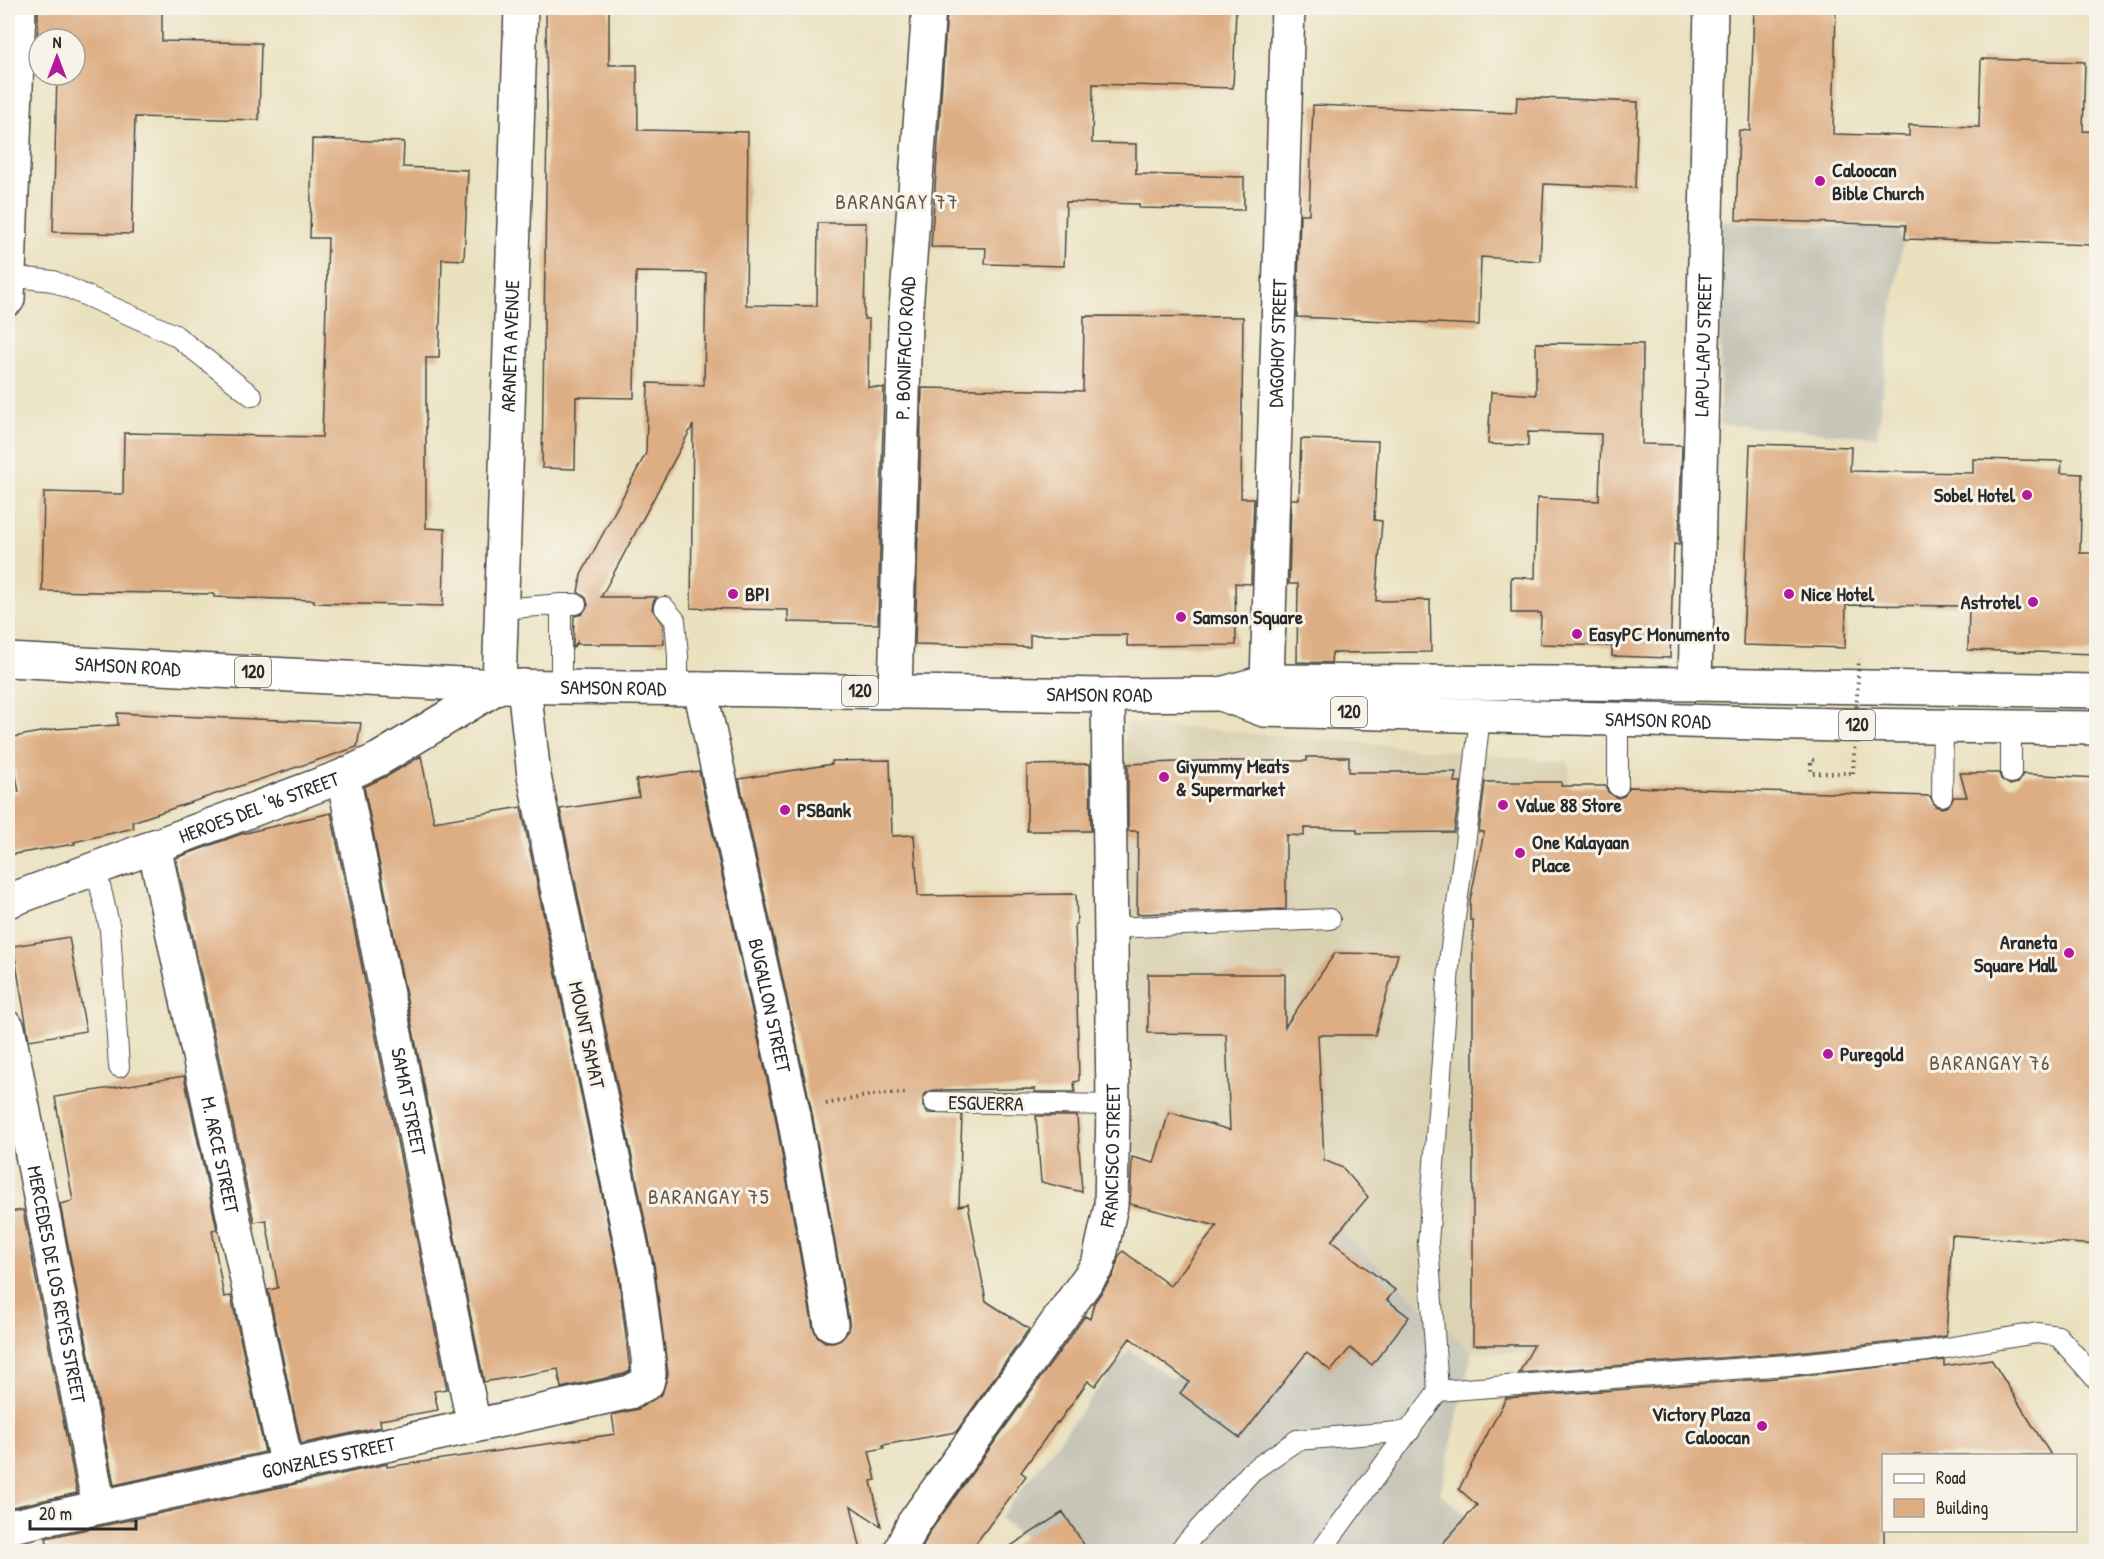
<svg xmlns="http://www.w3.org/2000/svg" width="2104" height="1559" font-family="'Patrick Hand',sans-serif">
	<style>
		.built { fill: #d9d0b1 }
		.industrial { fill: #c6c5b8 }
		.building { fill: #ddad83 }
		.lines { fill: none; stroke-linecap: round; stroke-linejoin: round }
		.lane-casing { stroke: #484641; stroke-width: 22 }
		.street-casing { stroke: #484641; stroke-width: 36 }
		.secondary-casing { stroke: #484641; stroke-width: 36 }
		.highway-casing { stroke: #484641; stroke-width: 36 }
		.path { stroke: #484641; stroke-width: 4; stroke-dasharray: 1.5 4.5; stroke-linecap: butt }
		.lane { stroke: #fff; stroke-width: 20 }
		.street { stroke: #fff; stroke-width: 33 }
		.secondary { stroke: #fff; stroke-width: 33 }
		.highway { stroke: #fff; stroke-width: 33 }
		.path-bridge { stroke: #484641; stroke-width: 4; stroke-dasharray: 1.5 4.5; stroke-linecap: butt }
		.poi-dot { fill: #b5179e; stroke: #f7f3e8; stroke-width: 2 }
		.labels { text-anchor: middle; stroke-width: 6; stroke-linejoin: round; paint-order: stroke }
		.shield { fill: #f7f3e8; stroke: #686764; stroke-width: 1.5 }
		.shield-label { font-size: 18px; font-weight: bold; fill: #2b2b2b }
		.poi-label { font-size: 20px; font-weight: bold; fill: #2b2b2b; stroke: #f7f3e8; text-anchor: start }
		.street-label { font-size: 20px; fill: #2b2b2b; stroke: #f7f3e8 }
		.neighbourhood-label { font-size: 21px; letter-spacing: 1.5px; fill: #69584a; stroke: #f7f3e8 }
	</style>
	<rect width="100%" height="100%" fill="#f7f3e8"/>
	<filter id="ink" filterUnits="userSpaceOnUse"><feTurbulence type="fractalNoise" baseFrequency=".0167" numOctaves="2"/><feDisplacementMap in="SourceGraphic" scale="12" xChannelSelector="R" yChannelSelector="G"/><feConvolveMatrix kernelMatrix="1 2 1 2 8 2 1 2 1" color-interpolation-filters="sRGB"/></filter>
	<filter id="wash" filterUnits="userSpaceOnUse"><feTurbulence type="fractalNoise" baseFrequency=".008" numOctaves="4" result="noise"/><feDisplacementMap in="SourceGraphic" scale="24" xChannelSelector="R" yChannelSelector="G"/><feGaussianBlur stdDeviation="1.35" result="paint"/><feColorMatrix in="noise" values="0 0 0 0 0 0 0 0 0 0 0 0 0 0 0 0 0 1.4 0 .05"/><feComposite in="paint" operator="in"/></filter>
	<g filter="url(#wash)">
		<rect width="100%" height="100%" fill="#eae1bf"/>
		<!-- built -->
		<path class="built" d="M 1125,722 L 1569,762 L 1563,1354 L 1472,1352 L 1313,1205 L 1129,1152 Z"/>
		<!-- industrial -->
		<path class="industrial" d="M 1721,221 L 1898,229 L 1903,243 L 1890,323 L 1877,437 L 1720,424 Z
			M 1313,1205 L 1472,1352 L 1440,1494 L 1513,1551 L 1038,1551 L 1040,1549 L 1000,1518 L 1129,1349 L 1172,1379 Z"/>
		<g id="blocks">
			<!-- building -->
			<path class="building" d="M 38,8 L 162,8 L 162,41 L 261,43 L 259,120 L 135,117 L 132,234 L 53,232 L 57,75 L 75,75 L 75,39 L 39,39 L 39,65 L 37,65 Z
				M 546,8 L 609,8 L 609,65 L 637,65 L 638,130 L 748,132 L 746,305 L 817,306 L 818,223 L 866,223 L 864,319 L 869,319 L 868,387 L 884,388 L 878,624 L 788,622 L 788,610 L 691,608 L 693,425 L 601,597 L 657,597 L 653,602 L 652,609 L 663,625 L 664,644 L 577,644 L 577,642 L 573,648 L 574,616 L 582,614 L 588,605 L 586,598 L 578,592 L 581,575 L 646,453 L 648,383 L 704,385 L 706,273 L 636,272 L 634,398 L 576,397 L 575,469 L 542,468 L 547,120 Z
				M 947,8 L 1236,8 L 1233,88 L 1093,84 L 1092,143 L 1136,144 L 1136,174 L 1244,177 L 1244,210 L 1139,208 L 1139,204 L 1066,202 L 1064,266 L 985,264 L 986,248 L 931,247 Z
				M 1754,8 L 1836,8 L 1833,134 L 1909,136 L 1909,125 L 1979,127 L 1981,59 L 2085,62 L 2083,131 L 2097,132 L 2094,245 L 1905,239 L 1906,225 L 1736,220 L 1739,130 L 1750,131 Z
				M 1517,97 L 1638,102 L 1635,188 L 1544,184 L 1540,261 L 1481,257 L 1479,325 L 1297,317 L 1300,214 L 1309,214 L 1313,105 L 1516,113 Z
				M 312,139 L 404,142 L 403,167 L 468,170 L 464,260 L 442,259 L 439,358 L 426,358 L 426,528 L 445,529 L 443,606 L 314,603 L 314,600 L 214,597 L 214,594 L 42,591 L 44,492 L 123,494 L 124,433 L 322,437 L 328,238 L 310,238 Z
				M 1084,316 L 1243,317 L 1241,498 L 1254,498 L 1251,584 L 1235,583 L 1236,645 L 1127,646 L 1127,635 L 1030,635 L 1030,647 L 915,644 L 922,388 L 1083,391 Z
				M 1536,343 L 1643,344 L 1642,444 L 1682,445 L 1679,545 L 1674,544 L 1670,658 L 1612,656 L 1612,646 L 1540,644 L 1541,613 L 1511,613 L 1511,577 L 1535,578 L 1537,498 L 1599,501 L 1601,434 L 1528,432 L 1528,446 L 1488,444 L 1491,392 L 1536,395 Z
				M 1301,439 L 1378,441 L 1374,520 L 1382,521 L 1376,601 L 1430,600 L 1431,652 L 1332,653 L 1331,663 L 1297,662 L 1298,584 L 1289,584 L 1291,499 L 1299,499 Z
				M 1750,444 L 1851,447 L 1850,471 L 1973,473 L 1973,459 L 2062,461 L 2061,473 L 2082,474 L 2080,553 L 2097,553 L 2097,654 L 1968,650 L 1969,606 L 1846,605 L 1845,648 L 1743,645 Z
				M 117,713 L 176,716 L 361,723 L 357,747 L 132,822 L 134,828 L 74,842 L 75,844 L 8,855 L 8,794 L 19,792 L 9,738 L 55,729 L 118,725 Z
				M 421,756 L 434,822 L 521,807 L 618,1271 L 630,1371 L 624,1374 L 561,1388 L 558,1369 L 484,1382 L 364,787 L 389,775 Z
				M 1307,757 L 1349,757 L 1349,772 L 1456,772 L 1454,782 L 1461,782 L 1454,832 L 1357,833 L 1357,829 L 1304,828 L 1304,836 L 1286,835 L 1286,909 L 1137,914 L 1138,831 L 1128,831 L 1128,764 L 1200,761 L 1307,761 Z
				M 890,760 L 892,836 L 914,835 L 918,896 L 1076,894 L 1077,924 L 1075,924 L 1079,1081 L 1074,1082 L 1075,1092 L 1035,1092 L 1035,1089 L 934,1090 L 928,1092 L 923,1096 L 923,1107 L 928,1113 L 962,1114 L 959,1206 L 968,1204 L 986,1301 L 1029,1329 L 956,1432 L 883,1445 L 884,1448 L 869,1451 L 876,1480 L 871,1481 L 881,1526 L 851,1506 L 861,1551 L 49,1551 L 46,1538 L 387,1464 L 387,1467 L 615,1434 L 612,1415 L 638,1409 L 662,1394 L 668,1374 L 654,1264 L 560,809 L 639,797 L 636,780 L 699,771 L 775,1115 L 813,1327 L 817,1336 L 825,1342 L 835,1342 L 843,1338 L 849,1330 L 849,1321 L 811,1108 L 739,779 L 832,764 L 832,761 Z
				M 1090,764 L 1091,831 L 1027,831 L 1027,765 Z
				M 1960,773 L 1999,773 L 2001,779 L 2010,785 L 2017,783 L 2023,774 L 2097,778 L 2097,1245 L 1952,1235 L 1946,1336 L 1926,1339 L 1787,1353 L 1519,1373 L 1534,1345 L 1473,1345 L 1473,920 L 1470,920 L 1470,901 L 1484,832 L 1479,832 L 1485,782 L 1561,782 L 1561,786 L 1606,786 L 1608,792 L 1617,798 L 1624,796 L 1630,787 L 1930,796 L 1935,806 L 1942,808 L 1948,806 L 1954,797 L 1967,797 Z
				M 331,813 L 447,1389 L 434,1391 L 438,1410 L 380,1420 L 381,1427 L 301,1444 L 268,1290 L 278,1288 L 266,1220 L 254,1222 L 176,858 L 241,834 Z
				M 69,937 L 86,1031 L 29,1040 L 13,946 Z
				M 1335,953 L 1398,954 L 1375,1035 L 1318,1035 L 1324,1160 L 1343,1168 L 1368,1197 L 1331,1241 L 1395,1290 L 1387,1300 L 1409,1317 L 1372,1365 L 1350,1348 L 1331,1371 L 1307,1352 L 1240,1438 L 1180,1393 L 1189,1382 L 1130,1338 L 1095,1386 L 1088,1381 L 1058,1423 L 1057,1422 L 1021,1472 L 1026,1476 L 970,1551 L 921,1551 L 929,1533 L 1085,1316 L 1090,1319 L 1094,1303 L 1113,1276 L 1119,1256 L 1123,1251 L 1170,1286 L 1217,1226 L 1130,1204 L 1132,1157 L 1154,1163 L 1169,1112 L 1230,1130 L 1226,1034 L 1148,1033 L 1148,974 L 1285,974 L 1285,1027 Z
				M 184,1076 L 217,1229 L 212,1230 L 224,1297 L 231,1296 L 265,1452 L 114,1485 L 60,1204 L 73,1201 L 55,1097 Z
				M 1036,1116 L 1077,1116 L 1082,1192 L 1041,1182 Z
				M 23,1210 L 77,1493 L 8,1508 L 8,1212 Z
				M 1991,1359 L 2051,1455 L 1884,1455 L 1884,1551 L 1436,1551 L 1477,1505 L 1459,1489 L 1506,1398 L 1789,1377 L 1944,1360 L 1944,1366 Z
				M 1063,1512 L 1088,1551 L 1003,1551 Z"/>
		</g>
	</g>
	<g filter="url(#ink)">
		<use href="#blocks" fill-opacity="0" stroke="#484641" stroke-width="1.5"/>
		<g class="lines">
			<defs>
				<path id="lane" d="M 8,276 L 53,281 L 175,335 L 252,396
					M 561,604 L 561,687
					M 664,607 L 675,620 L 678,656 L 678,688
					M 502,609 L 561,604 L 576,604
					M 2011,727 L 2011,773
					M 1618,786 L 1618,719
					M 1942,796 L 1943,726
					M 96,868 L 110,929 L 119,1067
					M 1111,928 L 1330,919
					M 934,1102 L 1113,1105
					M 1438,1391 L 1788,1365 L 1928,1351 L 2037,1333 L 2058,1336 L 2096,1379
					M 1178,1552 L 1252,1471 L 1297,1440 L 1410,1431
					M 1320,1552 L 1438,1391 L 1428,1243 L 1450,955 L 1471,799 L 1480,715"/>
				<g id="street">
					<path id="s1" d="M 1267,681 L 1288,8"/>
					<path id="s2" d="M 1695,684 L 1711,8"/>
					<path id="s3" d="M 700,689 L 793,1111 L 831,1324"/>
					<path id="s4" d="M 895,692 L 905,323 L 929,8"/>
					<path id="s5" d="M 343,776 L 474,1426"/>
					<path id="s6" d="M 154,846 L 287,1467"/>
					<path id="s7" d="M 8,1028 L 99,1507"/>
					<path id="s8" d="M 8,1527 L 630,1392 L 647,1383 L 649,1375 L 648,1358 L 636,1268 L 534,776 L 524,686"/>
					<path id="s9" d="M 900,1552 L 913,1524 L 1098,1265 L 1111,1206 L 1113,1105 L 1108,695"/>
				</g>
				<g id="secondary">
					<path d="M 8,299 L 19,8"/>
					<path id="s10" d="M 8,901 L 343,776 L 379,759 L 499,686 L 521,8"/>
				</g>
				<g id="highway">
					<path id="s11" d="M 8,660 L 499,686 L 561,687 L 1108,695 L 1221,694 L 1267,681 L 1695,684 L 2096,691"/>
					<path id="s12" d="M 1221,694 L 1264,710 L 1839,725 L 2096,728"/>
				</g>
			</defs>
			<!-- lane casing -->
			<use href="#lane" class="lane-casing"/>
			<!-- street casing -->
			<use href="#street" class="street-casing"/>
			<!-- secondary casing -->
			<use href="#secondary" class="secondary-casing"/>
			<!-- highway casing -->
			<use href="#highway" class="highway-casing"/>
			<!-- path -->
			<path class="path" d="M 1814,760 L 1811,760 L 1811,773 L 1853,773
				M 826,1104 L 872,1095 L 908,1093"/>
			<!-- lane -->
			<use href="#lane" class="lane"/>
			<!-- street -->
			<use href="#street" class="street"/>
			<!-- secondary -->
			<use href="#secondary" class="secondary"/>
			<!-- highway -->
			<use href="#highway" class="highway"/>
			<!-- path-bridge -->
			<path class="path-bridge" d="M 1853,773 L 1859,659"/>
		</g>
	</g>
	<!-- markers -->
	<g class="poi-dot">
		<circle cx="1820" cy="181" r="6"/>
		<circle cx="2027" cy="495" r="6"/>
		<circle cx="733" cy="594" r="6"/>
		<circle cx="1789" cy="594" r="6"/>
		<circle cx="2033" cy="602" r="6"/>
		<circle cx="1181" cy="617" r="6"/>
		<circle cx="1577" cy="634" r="6"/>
		<circle cx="1164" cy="777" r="6"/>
		<circle cx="1503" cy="805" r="6"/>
		<circle cx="785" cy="810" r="6"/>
		<circle cx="1520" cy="853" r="6"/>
		<circle cx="2069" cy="953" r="6"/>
		<circle cx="1828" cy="1054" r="6"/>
		<circle cx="1762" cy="1426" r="6"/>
	</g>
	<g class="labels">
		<!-- shield labels -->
		<g class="shield">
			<rect x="235" y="657" width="36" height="30" rx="4.5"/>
			<rect x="842" y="676" width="36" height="30" rx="4.5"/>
			<rect x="1331" y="697" width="36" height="30" rx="4.5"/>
			<rect x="1839" y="710" width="36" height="30" rx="4.5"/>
		</g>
		<g class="shield-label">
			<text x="253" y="678">120</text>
			<text x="860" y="697">120</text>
			<text x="1349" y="718">120</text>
			<text x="1857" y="731">120</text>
		</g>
		<!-- poi labels -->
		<g class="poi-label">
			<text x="1832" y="177">Caloocan<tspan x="1832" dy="23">Bible Church</tspan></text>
			<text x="2015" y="502" text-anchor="end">Sobel Hotel</text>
			<text x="745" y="601">BPI</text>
			<text x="1801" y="601">Nice Hotel</text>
			<text x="2021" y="609" text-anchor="end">Astrotel</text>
			<text x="1193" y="624">Samson Square</text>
			<text x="1589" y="641">EasyPC Monumento</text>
			<text x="1176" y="773">Giyummy Meats<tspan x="1176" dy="23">&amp; Supermarket</tspan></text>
			<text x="1515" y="812">Value 88 Store</text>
			<text x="797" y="817">PSBank</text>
			<text x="1532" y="849">One Kalayaan<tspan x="1532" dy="23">Place</tspan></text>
			<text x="2057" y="949" text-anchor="end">Araneta<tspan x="2057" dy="23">Square Mall</tspan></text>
			<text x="1840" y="1061">Puregold</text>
			<text x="1750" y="1421" text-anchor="end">Victory Plaza<tspan x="1750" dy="23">Caloocan</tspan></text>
		</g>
		<!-- street labels -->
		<g class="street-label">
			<text dy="7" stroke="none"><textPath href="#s1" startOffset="338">DAGOHOY STREET</textPath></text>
			<text dy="7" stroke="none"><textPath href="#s2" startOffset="339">LAPU-LAPU STREET</textPath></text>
			<text dy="7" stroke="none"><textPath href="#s10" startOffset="878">ARANETA AVENUE</textPath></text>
			<text dy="7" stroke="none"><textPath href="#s4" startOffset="344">P. BONIFACIO ROAD</textPath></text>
			<text dy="7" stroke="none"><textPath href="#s11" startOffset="120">SAMSON ROAD</textPath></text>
			<text dy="7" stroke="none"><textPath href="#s11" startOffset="606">SAMSON ROAD</textPath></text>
			<text dy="7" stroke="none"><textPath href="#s11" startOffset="1092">SAMSON ROAD</textPath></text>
			<text dy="7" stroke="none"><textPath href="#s12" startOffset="440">SAMSON ROAD</textPath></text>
			<text dy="7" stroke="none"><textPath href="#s10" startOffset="268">HEROES DEL '96 STREET</textPath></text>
			<text dy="7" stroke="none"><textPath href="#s3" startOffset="324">BUGALLON STREET</textPath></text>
			<text transform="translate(587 1035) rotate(78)" y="7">MOUNT SAMAT</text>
			<text dy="7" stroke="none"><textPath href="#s5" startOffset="332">SAMAT STREET</textPath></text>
			<text transform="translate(986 1103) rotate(1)" y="7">ESGUERRA</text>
			<text dy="7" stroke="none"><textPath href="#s9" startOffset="460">FRANCISCO STREET</textPath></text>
			<text dy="7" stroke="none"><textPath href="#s6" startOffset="316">M. ARCE STREET</textPath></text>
			<text dy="7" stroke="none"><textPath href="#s7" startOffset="261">MERCEDES DE LOS REYES STREET</textPath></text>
			<text dy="7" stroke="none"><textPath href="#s8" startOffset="328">GONZALES STREET</textPath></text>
		</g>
		<!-- neighbourhood labels -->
		<g class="neighbourhood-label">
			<text x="897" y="209">BARANGAY 77</text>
			<text x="1990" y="1070">BARANGAY 76</text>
			<text x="709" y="1204">BARANGAY 75</text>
		</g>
	</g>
	<!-- margin -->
	<rect width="2104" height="1559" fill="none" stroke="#f7f3e8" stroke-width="30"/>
	<!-- legend -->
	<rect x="1882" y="1454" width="195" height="78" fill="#f7f3e8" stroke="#a5a39c" stroke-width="1.5"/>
	<rect x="1894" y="1474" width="30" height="9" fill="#ffffff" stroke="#a5a39c" stroke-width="1.5"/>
	<text x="1936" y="1484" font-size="18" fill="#2b2b2b">Road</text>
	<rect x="1894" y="1499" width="30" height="18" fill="#ddad83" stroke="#a5a39c" stroke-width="1.5"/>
	<text x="1936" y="1514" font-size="18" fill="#2b2b2b">Building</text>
	<!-- north arrow -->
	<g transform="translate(57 57)"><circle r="28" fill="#f7f3e8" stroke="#a5a39c" stroke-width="1.5"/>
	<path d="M0-4.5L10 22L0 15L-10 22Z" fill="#b5179e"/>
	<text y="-9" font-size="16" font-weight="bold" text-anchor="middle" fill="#2b2b2b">N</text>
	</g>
	<!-- scale -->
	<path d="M30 1520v9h106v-9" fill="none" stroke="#2b2b2b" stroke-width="3"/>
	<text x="39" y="1520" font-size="18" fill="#2b2b2b" stroke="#f7f3e8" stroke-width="4.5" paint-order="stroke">20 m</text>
</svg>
